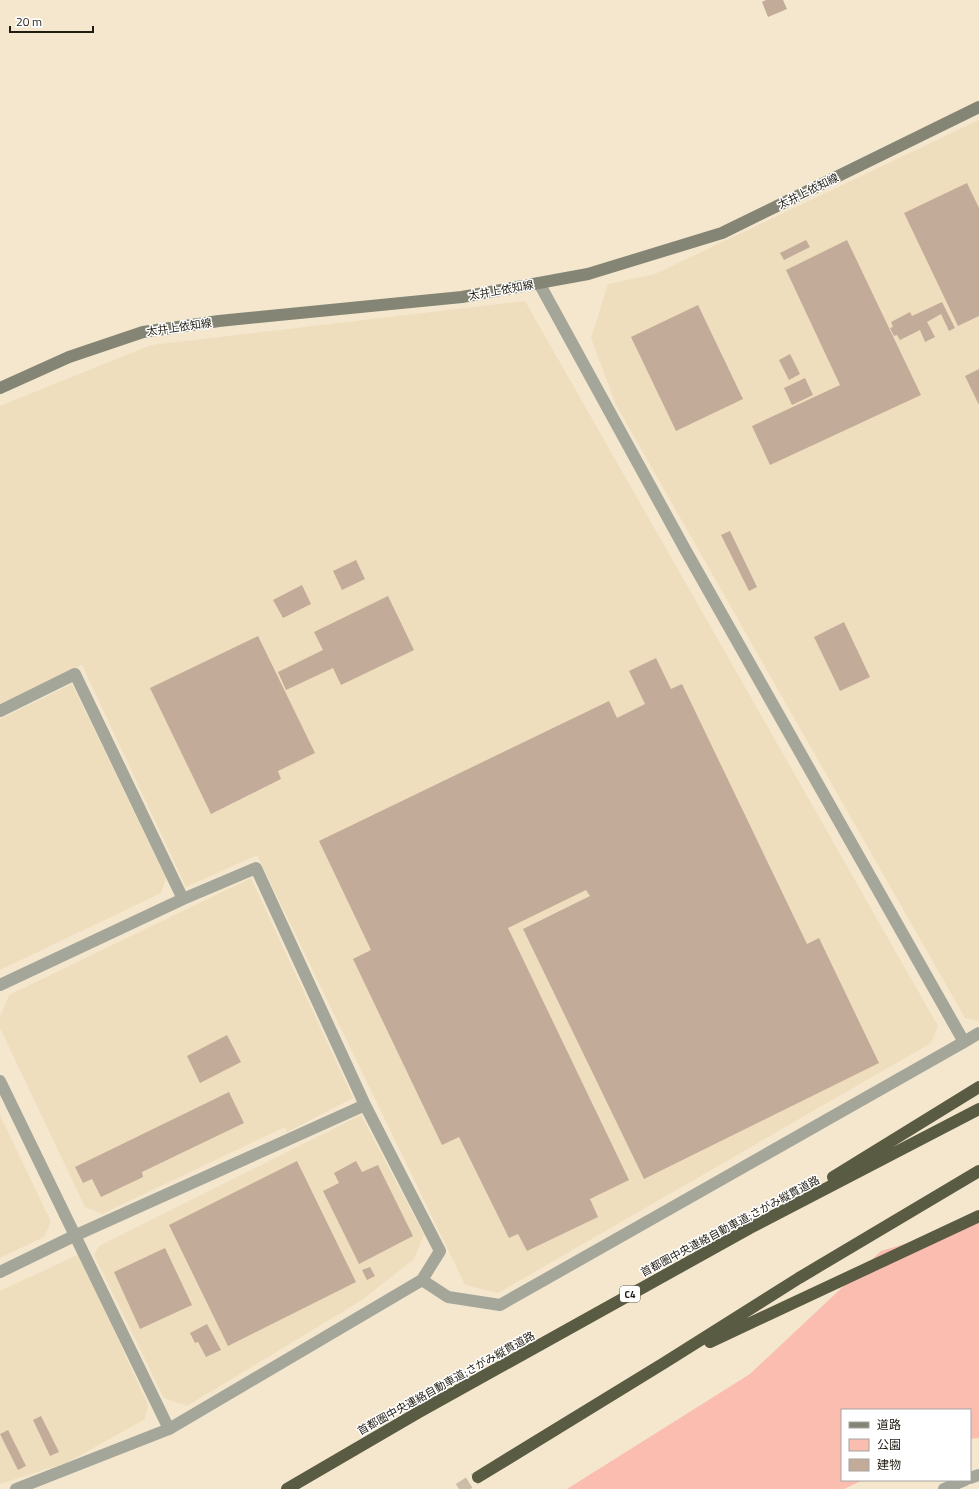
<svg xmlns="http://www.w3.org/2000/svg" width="979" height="1489" font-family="'Titillium Web','Noto Sans JP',sans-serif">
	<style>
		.built { fill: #efdebd }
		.green { fill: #fabdb0 }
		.building { fill: #c3ab99 }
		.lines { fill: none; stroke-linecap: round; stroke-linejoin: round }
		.highway-tunnel { stroke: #cabea8; stroke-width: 12; stroke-dasharray: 12 6; stroke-linecap: butt }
		.street { stroke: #a5a69a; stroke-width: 12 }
		.secondary { stroke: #848574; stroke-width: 12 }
		.highway { stroke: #595b42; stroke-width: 12 }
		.labels { text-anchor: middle; stroke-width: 3; stroke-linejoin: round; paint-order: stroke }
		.shield { fill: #fff; stroke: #636059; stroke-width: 1 }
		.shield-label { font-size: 10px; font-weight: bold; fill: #201c12 }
		.street-label { font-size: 11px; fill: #201c12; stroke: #fff }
	</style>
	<rect width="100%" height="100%" fill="#f4e7cd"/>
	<!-- built -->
	<path class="built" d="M 979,120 L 979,1021 L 965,1018 L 616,405 L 591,338 L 608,284 L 655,274 Z
		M 525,301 L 938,1026 L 931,1043 L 498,1293 L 465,1285 L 257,855 L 186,887 L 82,665 L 0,704 L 0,406 L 151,345 Z
		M 72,684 L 166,878 L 161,893 L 0,970 L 0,719 Z
		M 251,878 L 353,1098 L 287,1132 L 285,1127 L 102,1214 L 85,1207 L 0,1028 L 0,1016 L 9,995 Z
		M 0,1115 L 51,1222 L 44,1237 L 0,1258 Z
		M 361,1115 L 424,1235 L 414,1259 L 362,1300 L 187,1406 L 164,1398 L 94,1255 L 99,1246 Z
		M 79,1254 L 148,1405 L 145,1419 L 68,1462 L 0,1484 L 0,1291 Z"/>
	<!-- green -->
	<path class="green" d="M 979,1222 L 979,1438 L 970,1439 L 970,1410 L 842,1410 L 842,1480 L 863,1480 L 844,1489 L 567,1489 L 750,1374 L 881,1251 Z"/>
	<!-- building -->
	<path class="building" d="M 766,0 L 783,0 L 787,9 L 768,17 L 762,2 Z
		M 967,183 L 979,208 L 979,316 L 958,326 L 904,213 Z
		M 806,240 L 810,247 L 784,260 L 780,253 Z
		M 847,240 L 921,395 L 770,465 L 752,426 L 840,385 L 786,270 Z
		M 942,302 L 955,328 L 949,331 L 941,314 L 927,322 L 935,337 L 925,342 L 920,330 L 900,340 L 897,335 L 894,336 L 890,328 L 893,327 L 891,322 L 910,312 L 912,316 Z
		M 698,305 L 743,399 L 676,431 L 631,337 Z
		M 790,354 L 800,374 L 789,380 L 779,360 Z
		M 979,369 L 979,405 L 965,376 Z
		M 805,378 L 813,395 L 792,405 L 784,388 Z
		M 730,531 L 757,587 L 749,591 L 721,535 Z
		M 356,560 L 365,579 L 342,590 L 333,571 Z
		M 302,585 L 311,604 L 283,618 L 273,600 Z
		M 388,596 L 414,650 L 341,685 L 333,668 L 286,690 L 278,672 L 323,650 L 314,632 Z
		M 844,622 L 870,677 L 840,691 L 814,637 Z
		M 258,636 L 315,753 L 278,771 L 281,779 L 211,814 L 150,688 Z
		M 656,658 L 671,689 L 682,684 L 807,944 L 819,938 L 879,1063 L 644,1179 L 523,929 L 590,896 L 586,890 L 508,928 L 629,1180 L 590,1199 L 598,1217 L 527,1251 L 518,1234 L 509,1238 L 459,1137 L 442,1145 L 353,959 L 371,950 L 319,841 L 609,701 L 617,718 L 645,704 L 629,671 Z
		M 227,1035 L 241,1062 L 200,1083 L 187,1056 Z
		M 229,1092 L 244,1123 L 142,1172 L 143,1177 L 101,1197 L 92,1179 L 83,1183 L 75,1167 Z
		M 297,1161 L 356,1282 L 228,1346 L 169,1225 Z
		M 356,1161 L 362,1172 L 378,1165 L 413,1236 L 359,1264 L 323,1191 L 339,1183 L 334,1173 Z
		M 165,1248 L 192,1305 L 140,1329 L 114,1272 Z
		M 370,1267 L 375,1276 L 367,1280 L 362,1270 Z
		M 207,1324 L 221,1350 L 206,1357 L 198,1342 L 195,1343 L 190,1333 Z
		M 41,1416 L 59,1452 L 50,1456 L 33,1420 Z
		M 8,1430 L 26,1466 L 18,1470 L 0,1434 Z"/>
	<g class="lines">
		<!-- highway-tunnel -->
		<path class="highway-tunnel" d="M 459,1489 L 478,1477"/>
		<!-- street -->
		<path class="street" d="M 0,711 L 75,674 L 183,899
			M 0,985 L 183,899 L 256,868 L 365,1105 L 440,1251 L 422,1280 L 169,1429 L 16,1489
			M 964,1042 L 979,1033
			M 0,1081 L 169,1429
			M 0,1272 L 74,1236 L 365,1105
			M 422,1280 L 448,1297 L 500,1305 L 964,1042 L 686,551 L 539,283
			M 970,1478 L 979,1475
			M 944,1489 L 965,1480"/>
		<!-- secondary -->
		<path class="secondary" d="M 0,388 L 69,357 L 143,332 L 219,321 L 462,297 L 588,274 L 722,233 L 979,107"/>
		<!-- highway -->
		<path class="highway" d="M 833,1177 L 979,1087
			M 710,1342 L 979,1216
			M 478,1477 L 664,1363 L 799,1278 L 979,1171
			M 287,1489 L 419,1412 L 750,1228 L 979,1109"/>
	</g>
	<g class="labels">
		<!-- shield labels -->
		<rect class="shield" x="620" y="1286" width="20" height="16" rx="3"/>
		<g class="shield-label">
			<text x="630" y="1298">C4</text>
		</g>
		<!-- street labels -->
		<g class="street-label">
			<text transform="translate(808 191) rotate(-26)" y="4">太井上依知線</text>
			<text transform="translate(501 290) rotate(-10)" y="4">太井上依知線</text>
			<text transform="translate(179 327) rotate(-8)" y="4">太井上依知線</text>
			<text transform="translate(730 1226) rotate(-28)" y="4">首都圏中央連絡自動車道;さがみ縦貫道路</text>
			<text transform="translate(446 1383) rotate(-29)" y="4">首都圏中央連絡自動車道;さがみ縦貫道路</text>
		</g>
	</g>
	<!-- legend -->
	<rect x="841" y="1409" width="130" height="72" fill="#ffffff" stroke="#a6a4a0"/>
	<rect x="849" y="1422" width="20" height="6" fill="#848574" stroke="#a6a4a0"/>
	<text x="877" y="1429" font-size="12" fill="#201c12">道路</text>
	<rect x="849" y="1439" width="20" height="12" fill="#fabdb0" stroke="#a6a4a0"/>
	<text x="877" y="1449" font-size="12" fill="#201c12">公園</text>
	<rect x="849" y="1459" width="20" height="12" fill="#c3ab99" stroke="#a6a4a0"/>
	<text x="877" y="1469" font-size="12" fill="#201c12">建物</text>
	<!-- scale -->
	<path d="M10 26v6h83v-6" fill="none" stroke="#201c12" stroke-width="2"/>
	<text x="16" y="26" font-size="12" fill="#201c12" stroke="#ffffff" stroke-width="3" paint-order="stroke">20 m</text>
</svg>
